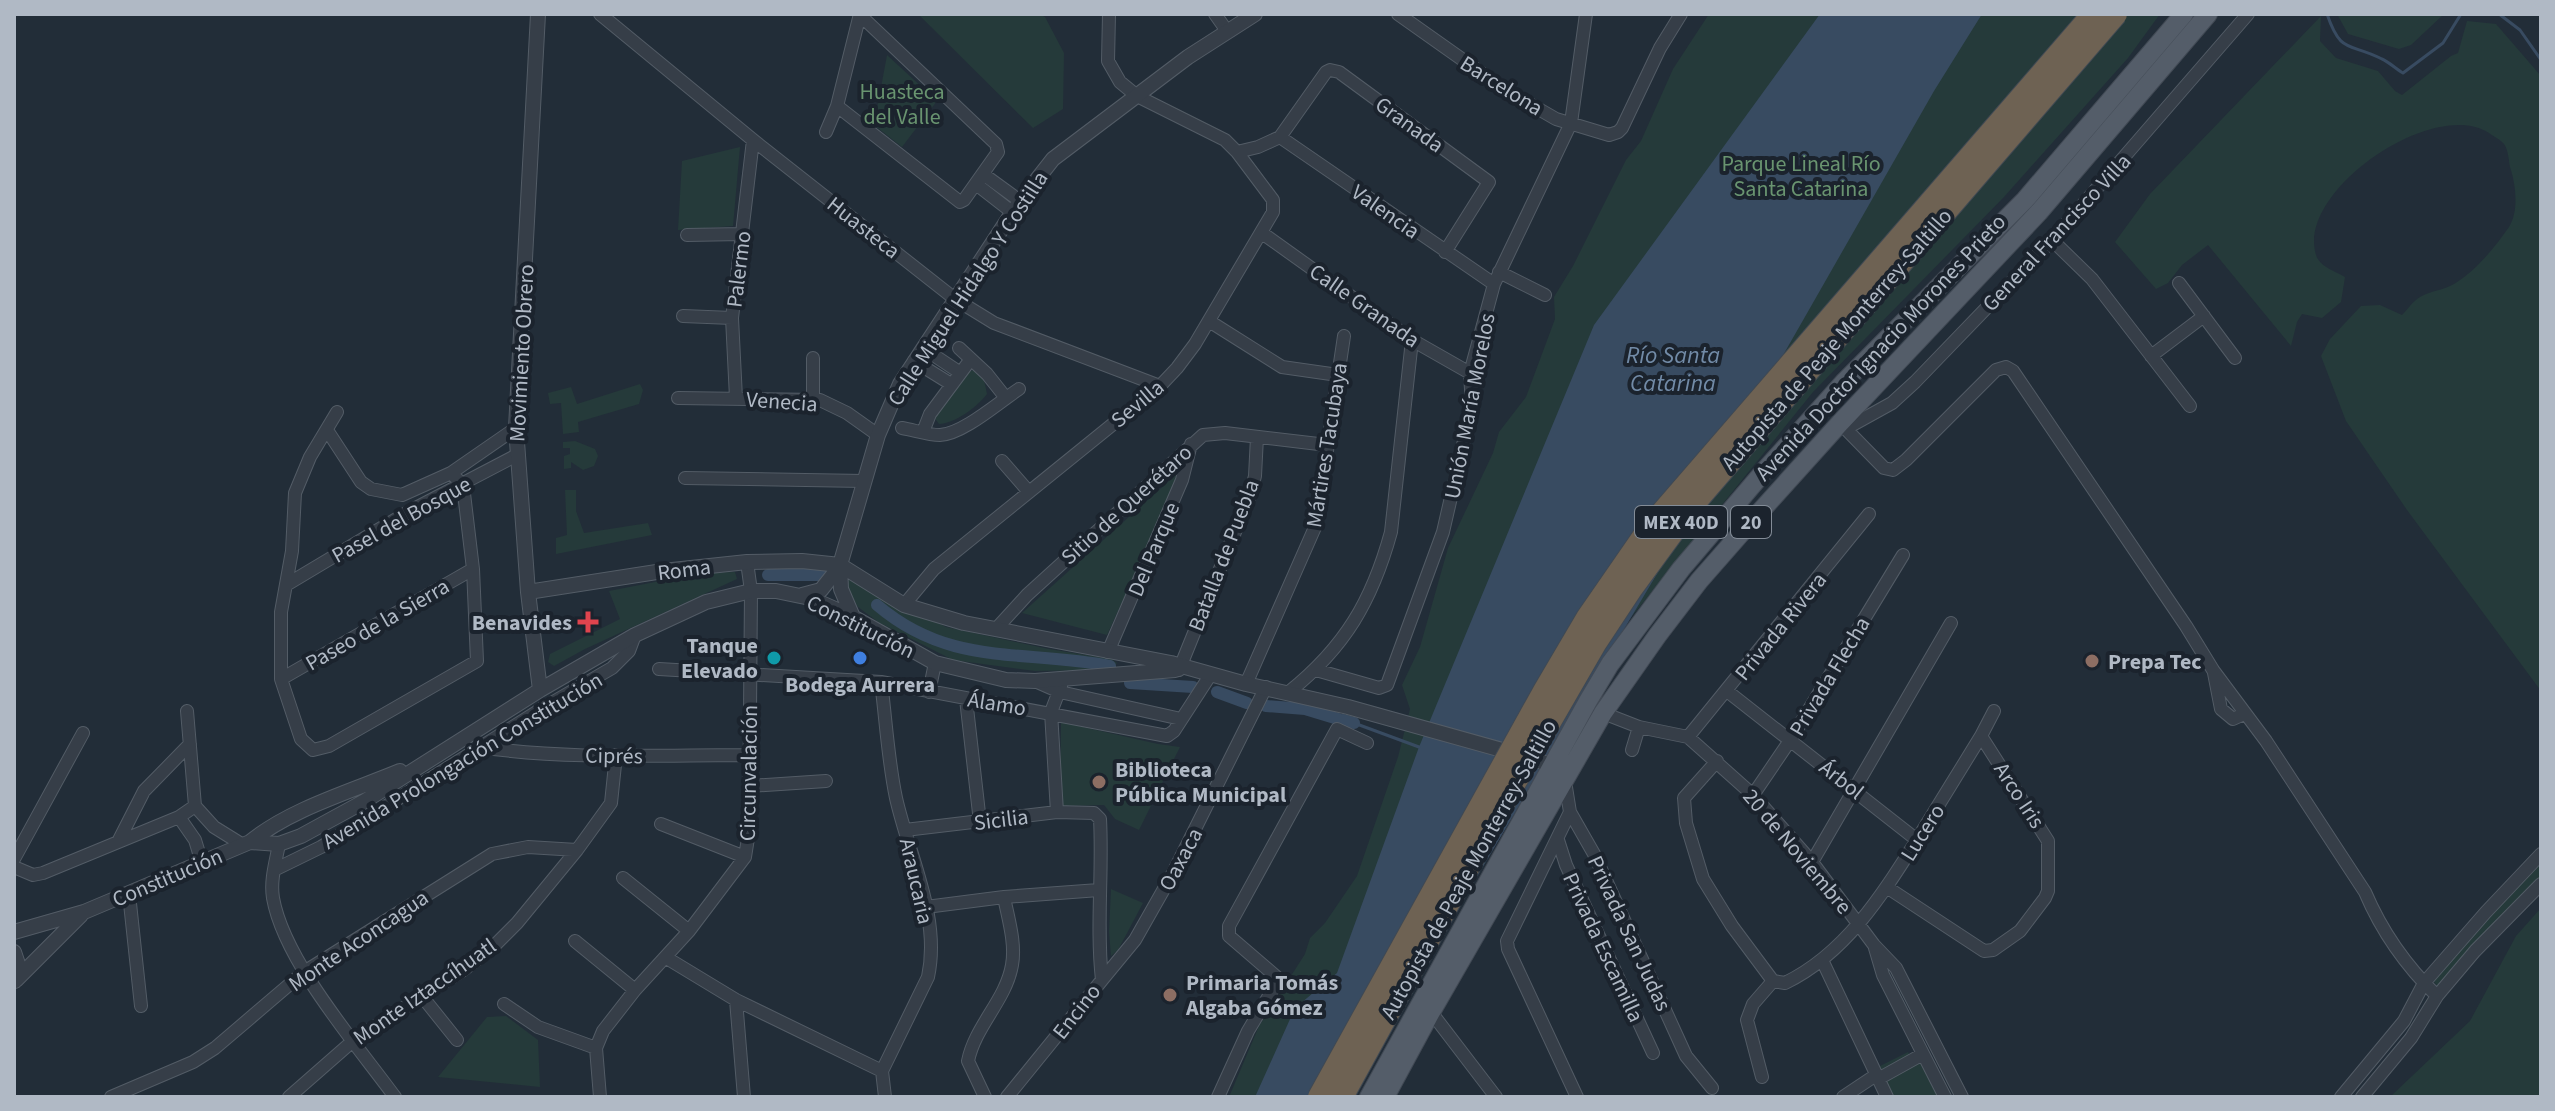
<svg xmlns="http://www.w3.org/2000/svg" width="2555" height="1111" font-family="'Source Sans 3',sans-serif">
	<style>
		.green { fill: #253a3a }
		.water { fill: #384b61 }
		.lines { fill: none; stroke-linecap: round; stroke-linejoin: round }
		.stream { stroke: #384b61; stroke-width: 3 }
		.canal { stroke: #384b61; stroke-width: 12 }
		.minor-casing { stroke: #535c66; stroke-width: 14 }
		.tertiary-casing { stroke: #535c66; stroke-width: 16 }
		.primary-casing { stroke: #424a55; stroke-width: 20 }
		.minor { stroke: #363e48; stroke-width: 12 }
		.tertiary { stroke: #363e48; stroke-width: 14 }
		.primary { stroke: #545d69; stroke-width: 18 }
		.motorway-bridge-casing { stroke: #404953; stroke-width: 24; stroke-linecap: butt }
		.motorway-bridge { stroke: #6e6253; stroke-width: 22 }
		.health-dot { fill: #e0444e; stroke: #1b232d; stroke-width: 3 }
		.culture-dot { fill: #0f9aa8; stroke: #1b232d; stroke-width: 3 }
		.shop-dot { fill: #3f7fe0; stroke: #1b232d; stroke-width: 3 }
		.education-dot { fill: #8d6e63; stroke: #1b232d; stroke-width: 3 }
		.labels { text-anchor: middle; stroke-width: 8; stroke-linejoin: round; paint-order: stroke }
		.shield { fill: #1b232d; stroke: #838c97; stroke-width: 2 }
		.shield-label { font-size: 20px; font-weight: bold; fill: #b0b9c5 }
		.street-label { font-size: 22px; fill: #b0b9c5; stroke: #1b232d }
		.park-label { font-size: 22px; fill: #699470; stroke: #1b232d }
		.poi-label { font-size: 22px; font-weight: bold; fill: #b0b9c5; stroke: #1b232d; text-anchor: start }
		.water-label { font-size: 24px; font-style: italic; fill: #728ba7; stroke: #1b232d }
	</style>
	<rect width="100%" height="100%" fill="#222d38"/>
	<!-- green -->
	<path class="green" d="M 918,14 L 1039,14 L 1045,17 L 1064,53 L 1063,109 L 1033,128 Z
		M 1709,14 L 2160,14 L 2128,58 L 2004,197 L 1813,392 L 1612,641 L 1402,997 L 1348,1097 L 1229,1097 L 1259,1026 L 1305,954 L 1310,938 L 1325,923 L 1357,876 L 1398,757 L 1410,709 L 1402,685 L 1420,647 L 1448,548 L 1493,453 L 1499,432 L 1526,397 L 1555,319 L 1554,297 L 1573,266 L 1626,160 L 1641,141 L 1673,69 Z
		M 2337,14 L 2444,14 L 2411,45 L 2399,49 L 2348,34 Z
		M 2321,16 L 2320,41 L 2336,58 L 2378,71 L 2395,91 L 2402,95 L 2451,56 L 2458,53 L 2467,21 L 2496,24 L 2541,76 L 2541,691 L 2407,510 L 2346,421 L 2321,356 L 2330,339 L 2361,306 L 2380,305 L 2402,315 C 2408,309 2413,301 2420,297 C 2430,291 2444,290 2454,284 C 2476,271 2495,247 2509,227 C 2519,211 2516,185 2510,167 C 2509,161 2508,149 2504,144 C 2501,140 2493,136 2489,133 C 2434,97 2296,191 2316,255 C 2320,267 2335,271 2345,277 L 2341,302 L 2322,318 L 2302,314 L 2297,322 L 2291,346 L 2208,245 L 2182,265 L 2168,283 L 2156,289 L 2115,242 L 2150,194 Z
		M 887,55 L 937,101 L 902,147 L 874,125 Z
		M 740,147 L 733,226 L 678,230 L 682,161 Z
		M 974,370 C 984,374 985,384 987,394 C 977,407 956,423 939,424 L 934,417 L 968,372 Z
		M 640,384 L 643,390 L 639,404 L 578,422 L 579,432 L 563,434 L 561,403 L 550,404 L 548,393 L 571,387 L 577,404 Z
		M 575,441 L 595,449 L 598,456 L 594,466 L 583,470 L 571,462 L 571,468 L 564,469 L 564,456 L 570,454 L 570,448 L 563,448 L 563,442 Z
		M 1179,472 L 1179,478 L 1107,635 L 1022,613 Z
		M 565,490 L 576,490 L 576,511 L 584,533 L 648,523 L 652,535 L 556,554 L 556,538 L 567,535 Z
		M 735,572 L 737,579 L 585,649 L 554,666 L 548,662 L 550,654 L 620,619 L 609,591 L 701,573 Z
		M 850,576 L 946,627 L 1049,649 L 1111,659 L 1117,663 L 1109,670 L 1035,671 L 953,660 L 878,622 L 858,607 L 846,587 Z
		M 1061,722 L 1158,744 L 1180,747 L 1139,830 L 1115,819 L 1104,805 L 1060,806 Z
		M 2541,862 L 2541,876 L 2452,968 L 2438,986 L 2433,981 L 2449,960 Z
		M 1111,889 L 1143,903 L 1118,950 L 1111,956 L 1109,932 Z
		M 2541,908 L 2541,1097 L 2390,1097 L 2470,1021 L 2516,936 Z
		M 506,1016 L 538,1040 L 540,1087 L 438,1077 L 487,1017 Z
		M 1908,1052 L 1911,1057 L 1918,1054 L 1941,1097 L 1892,1097 L 1876,1068 Z"/>
	<!-- water -->
	<path class="water" d="M 1820,14 L 1982,14 L 1934,91 L 1686,525 L 1346,1097 L 1255,1097 L 1295,1008 L 1337,973 L 1419,747 L 1594,325 Z"/>
	<g class="lines">
		<!-- stream -->
		<path class="stream" d="M 2327,14 C 2341,55 2349,42 2382,59 C 2389,62 2396,69 2403,73 L 2443,43 L 2461,14
			M 2499,14 L 2520,30 L 2541,60
			M 1354,723 L 1419,747"/>
		<!-- canal -->
		<path class="canal" d="M 768,575 L 824,575
			M 877,605 C 951,668 1024,649 1110,666
			M 1130,683 L 1193,687
			M 1217,692 L 1247,703
			M 1266,706 L 1305,709 L 1338,719
			M 1343,720 L 1354,723"/>
		<defs>
			<path id="minor" d="M 600,14 L 753,140 L 955,299 L 994,323 L 1160,386
				M 1109,14 L 1108,61 L 1120,82 L 1137,96 L 1225,140 L 1237,152 L 1258,147 L 1280,137 L 1326,72 L 1330,70 L 1339,72 L 1489,182 L 1445,252
				M 1215,14 L 1227,31
				M 1398,14 L 1504,89 L 1556,119 L 1609,135 L 1618,132 L 1622,128 L 1660,48 L 1681,14
				M 837,106 L 960,202 L 964,200 L 998,152 L 996,144 L 860,15
				M 826,132 L 837,106 L 860,14
				M 1280,137 L 1494,284
				M 983,174 L 1020,201
				M 976,184 L 1012,212
				M 1262,233 L 1412,340 L 1470,373
				M 687,235 L 742,234
				M 2052,240 L 2092,279 L 2190,406
				M 1499,272 L 1545,295
				M 2179,283 L 2235,358
				M 683,316 L 732,318
				M 1209,321 L 1282,367 L 1338,375
				M 923,348 L 959,372
				M 959,348 L 987,374 L 1006,398
				M 2151,356 L 2204,316
				M 813,358 L 813,399
				M 914,361 L 951,384
				M 678,398 L 820,400 L 847,413 L 878,435
				M 736,398 L 732,318 L 753,140
				M 337,412 L 310,457 L 295,493 L 292,551 L 281,612 L 281,679 L 301,739 L 313,750 L 329,746 L 477,661 L 473,569 L 463,485 L 451,473
				M 1840,423 L 1884,468 L 1893,470 L 1906,460 L 1996,370 L 2006,367 L 2013,371 L 2186,626 L 2213,670 L 2266,741 L 2365,892 C 2382,932 2405,965 2437,996
				M 902,428 C 914,430 928,435 940,435 C 963,434 999,402 1019,389
				M 1845,429 L 1892,403 L 1915,382 L 2052,240 L 2248,14
				M 327,430 L 361,482 L 371,489 L 402,495 L 451,473 L 516,428
				M 923,432 L 930,414 L 971,359
				M 1002,461 L 1029,492
				M 685,478 L 864,481
				M 286,585 L 408,512 L 517,455
				M 904,605 L 934,569 L 1160,386 L 1177,368 L 1195,344 L 1273,212 L 1273,200 L 1237,152
				M 996,629 L 1027,595 L 1203,435 L 1225,433 L 1327,445
				M 1108,652 L 1182,480 L 1191,444
				M 659,669 L 881,682 L 1167,736 L 1174,731 L 1211,674
				M 1179,670 L 1250,495 L 1255,476 L 1257,437
				M 1316,670 L 1379,688 L 1387,685 L 1443,532 L 1472,406 L 1470,373 L 1494,284 L 1571,123 L 1586,14
				M 2214,673 L 2221,709 L 2233,719 L 2244,714
				M 281,679 L 473,569
				M 1035,681 L 1060,692 L 1181,719
				M 881,682 C 886,721 888,760 896,798 C 909,856 941,917 928,977 L 882,1071
				M 1246,684 L 1316,525 L 1344,336
				M 1727,691 L 1917,840
				M 929,692 L 935,663
				M 1289,692 C 1345,647 1372,601 1391,532 L 1412,340
				M 966,699 L 980,822
				M 187,711 L 195,806
				M 1603,713 L 1639,727 L 1688,737 L 1753,795 L 1812,862 L 1874,945 L 1896,968 L 1962,1097
				M 1688,737 L 1869,514
				M 479,747 C 568,760 660,755 749,755
				M 1632,750 L 1639,727
				M 1717,761 L 1684,798 L 1686,823 L 1703,879 L 1732,926 L 1773,981 L 1785,983 C 1847,953 1884,892 1920,835 C 1940,802 1961,769 1981,736 L 1994,711
				M 1565,781 L 1570,812 L 1507,941 L 1508,949 L 1577,1097
				M 749,786 L 826,781
				M 1753,795 L 1791,739 L 1903,555
				M 195,806 L 214,827 L 243,845
				M 1057,812 L 1051,712 L 1061,686
				M 1570,812 L 1594,854 L 1686,1056 L 1712,1088
				M 179,817 L 195,840 L 202,863
				M 661,824 L 745,857
				M 905,830 L 1057,812 L 1094,813 L 1100,819 C 1103,873 1096,926 1102,980 L 1007,1097
				M 119,840 L 144,791 L 190,744
				M 1558,840 L 1566,865 L 1653,1053
				M 279,844 C 276,861 270,880 273,898 C 284,961 357,1045 395,1097
				M 14,859 L 83,733
				M 1812,862 L 1951,623
				M 14,867 L 33,875 L 43,873 L 179,817 L 195,806
				M 274,870 L 321,847 L 543,708 L 612,668 L 629,651 L 635,635
				M 623,878 L 689,931
				M 1888,888 L 1984,951 L 1993,950 L 2020,931 L 2045,898 L 2048,891 L 2048,841 L 1981,736
				M 129,894 L 141,1006
				M 926,907 L 1004,897 L 1099,890
				M 575,941 L 635,990
				M 1875,948 L 1883,975 L 1945,1097
				M 665,957 L 736,1000 L 882,1071
				M 1822,960 L 1887,1097
				M 1102,980 L 1135,940 L 1173,873 L 1266,687
				M 421,995 L 457,1040
				M 736,1000 L 744,1097
				M 504,1004 L 538,1027 L 596,1048
				M 1431,1012 L 1496,1097
				M 882,1071 L 885,1097
				M 1762,1077 L 1747,1020 L 1753,1004 L 1773,981
				M 1878,1079 L 1923,1054
				M 111,1097 L 193,1062 L 215,1048 L 304,972 L 492,854 L 528,847 L 577,850
				M 289,1097 L 354,1040 L 466,968 L 492,948 L 517,923 L 577,850 L 611,803 L 616,755
				M 600,1097 L 596,1048 L 603,1031 L 635,990 L 689,931 L 745,857 L 749,832 L 751,591 L 747,562
				M 985,1097 L 968,1061 C 975,1026 1006,1000 1012,965 C 1016,943 1008,918 1004,897
				M 1218,1097 L 1248,1031 L 1279,979 L 1229,936 L 1229,926 L 1337,729 L 1367,743
				M 1843,1097 L 1876,1075
				M 2341,1097 L 2404,1021 L 2424,983 L 2486,912 L 2541,854
				M 2362,1097 L 2411,1038 L 2437,996 L 2475,951 L 2541,884"/>
			<path id="tertiary" d="M 538,14 L 516,428 L 528,592 L 540,690
				M 528,592 L 663,571 L 747,562 L 802,561 L 840,565 L 904,605 L 964,623 L 1171,663 L 1246,684 L 1348,707 L 1538,760 L 1552,767 L 1559,773
				M 802,595 L 821,590 L 840,566
				M 853,617 L 841,589 L 840,565 L 878,435 L 900,384 L 1020,201 L 1053,159 L 1188,57 L 1255,14
				M 250,842 L 279,844 L 301,836 L 365,801 L 540,690 L 635,635 L 706,602 L 751,591 L 776,591 L 810,598 L 853,617 L 935,663 L 1006,680 L 1035,681 L 1175,670
				M 14,932 L 84,912 L 250,842 C 290,809 352,791 400,771
				M 14,952 L 18,964 L 15,981
				M 16,980 L 81,915"/>
			<path id="primary" d="M 1369,1097 L 1588,701 L 1610,664 L 1681,569 L 1766,469 L 1845,381 L 2025,200 L 2184,14
				M 1385,1097 L 1431,1012 L 1603,713 L 1657,636 L 1699,581 L 1749,524 L 1840,423 L 2039,212 L 2208,14"/>
		</defs>
		<!-- minor casing -->
		<use href="#minor" class="minor-casing"/>
		<!-- tertiary casing -->
		<use href="#tertiary" class="tertiary-casing"/>
		<!-- primary casing -->
		<use href="#primary" class="primary-casing"/>
		<!-- minor -->
		<use href="#minor" class="minor"/>
		<!-- tertiary -->
		<use href="#tertiary" class="tertiary"/>
		<!-- primary -->
		<use href="#primary" class="primary"/>
		<defs>
			<path id="motorway-bridge" d="M 1319,1097 L 1544,691 L 1587,618 L 1652,524 L 2093,14
				M 1342,1097 L 1513,786 L 1595,644 L 1632,588 L 1692,506 L 2116,14"/>
		</defs>
		<!-- motorway-bridge casing -->
		<use href="#motorway-bridge" class="motorway-bridge-casing"/>
		<!-- motorway-bridge -->
		<use href="#motorway-bridge" class="motorway-bridge"/>
	</g>
	<!-- markers -->
	<path class="health-dot" d="M584 610h8v8h8v8h-8v8h-8v-8h-8v-8h8z"/>
	<circle class="culture-dot" cx="774" cy="658" r="8"/>
	<circle class="shop-dot" cx="860" cy="658" r="8"/>
	<g class="education-dot">
		<circle cx="2092" cy="661" r="8"/>
		<circle cx="1099" cy="782" r="8"/>
		<circle cx="1170" cy="995" r="8"/>
	</g>
	<g class="labels">
		<!-- shield labels -->
		<g class="shield">
			<rect x="1635" y="506" width="92" height="32" rx="6"/>
			<rect x="1731" y="506" width="40" height="32" rx="6"/>
		</g>
		<g class="shield-label">
			<text x="1681" y="529">MEX 40D</text>
			<text x="1751" y="529">20</text>
		</g>
		<!-- street labels -->
		<g class="street-label">
			<text transform="translate(1502 85) rotate(32)" y="8">Barcelona</text>
			<text transform="translate(1410 124) rotate(36)" y="8">Granada</text>
			<text transform="translate(1386 211) rotate(35)" y="8">Valencia</text>
			<text transform="translate(864 227) rotate(38)" y="8">Huasteca</text>
			<text transform="translate(2056 232) rotate(-47)" y="8">General Francisco Villa</text>
			<text transform="translate(738 269) rotate(-83)" y="8">Palermo</text>
			<text transform="translate(967 288) rotate(-57)" y="8">Calle Miguel Hidalgo Y Costilla</text>
			<text transform="translate(1365 305) rotate(35)" y="8">Calle Granada</text>
			<text transform="translate(1836 339) rotate(-49)" y="8">Autopista de Peaje Monterrey-Saltillo</text>
			<text transform="translate(1880 347) rotate(-47)" y="8">Avenida Doctor Ignacio Morones Prieto</text>
			<text transform="translate(521 353) rotate(-87)" y="8">Movimiento Obrero</text>
			<text transform="translate(782 401) rotate(4)" y="8">Venecia</text>
			<text transform="translate(1137 403) rotate(-40)" y="8">Sevilla</text>
			<text transform="translate(1469 406) rotate(-79)" y="8">Unión María Morelos</text>
			<text transform="translate(1326 445) rotate(-81)" y="8">Mártires Tacubaya</text>
			<text transform="translate(1126 504) rotate(-42)" y="8">Sitio de Querétaro</text>
			<text transform="translate(401 519) rotate(-29)" y="8">Pasel del Bosque</text>
			<text transform="translate(1153 549) rotate(-67)" y="8">Del Parque</text>
			<text transform="translate(1223 555) rotate(-69)" y="8">Batalla de Puebla</text>
			<text transform="translate(684 569) rotate(-7)" y="8">Roma</text>
			<text transform="translate(377 624) rotate(-30)" y="8">Paseo de la Sierra</text>
			<text transform="translate(861 626) rotate(26)" y="8">Constitución</text>
			<text transform="translate(1780 626) rotate(-51)" y="8">Privada Rivera</text>
			<text transform="translate(1829 676) rotate(-59)" y="8">Privada Flecha</text>
			<text transform="translate(997 703) rotate(9)" y="8">Álamo</text>
			<text transform="translate(614 755) rotate(1)" y="8">Ciprés</text>
			<text transform="translate(462 760) rotate(-31)" y="8">Avenida Prolongación Constitución</text>
			<text transform="translate(748 773) rotate(-89)" y="8">Circunvalación</text>
			<text transform="translate(1842 779) rotate(38)" y="8">Árbol</text>
			<text transform="translate(2020 795) rotate(57)" y="8">Arco Iris</text>
			<text transform="translate(1001 819) rotate(-7)" y="8">Sicilia</text>
			<text transform="translate(1922 832) rotate(-58)" y="8">Lucero</text>
			<text transform="translate(1798 851) rotate(50)" y="8">20 de Noviembre</text>
			<text transform="translate(1180 859) rotate(-62)" y="8">Oaxaca</text>
			<text transform="translate(1468 869) rotate(-61)" y="8">Autopista de Peaje Monterrey-Saltillo</text>
			<text transform="translate(167 877) rotate(-23)" y="8">Constitución</text>
			<text transform="translate(917 881) rotate(77)" y="8">Araucaria</text>
			<text transform="translate(1630 933) rotate(65)" y="8">Privada San Judas</text>
			<text transform="translate(358 940) rotate(-34)" y="8">Monte Aconcagua</text>
			<text transform="translate(1604 947) rotate(65)" y="8">Privada Escamilla</text>
			<text transform="translate(424 991) rotate(-35)" y="8">Monte Iztaccíhuatl</text>
			<text transform="translate(1076 1011) rotate(-52)" y="8">Encino</text>
		</g>
		<!-- park labels -->
		<g class="park-label">
			<text x="902" y="99">Huasteca<tspan x="902" dy="25">del Valle</tspan></text>
			<text x="1801" y="171">Parque Lineal Río<tspan x="1801" dy="25">Santa Catarina</tspan></text>
		</g>
		<!-- poi labels -->
		<g class="poi-label">
			<text x="572" y="630" text-anchor="end">Benavides</text>
			<text x="758" y="653" text-anchor="end">Tanque<tspan x="758" dy="25">Elevado</tspan></text>
			<text x="2108" y="669">Prepa Tec</text>
			<text x="860" y="692" text-anchor="middle">Bodega Aurrera</text>
			<text x="1115" y="777">Biblioteca<tspan x="1115" dy="25">Pública Municipal</tspan></text>
			<text x="1186" y="990">Primaria Tomás<tspan x="1186" dy="25">Algaba Gómez</tspan></text>
		</g>
		<!-- water labels -->
		<g class="water-label">
			<text x="1673" y="363">Río Santa<tspan x="1673" dy="28">Catarina</tspan></text>
		</g>
	</g>
	<!-- border -->
	<rect width="2555" height="1111" fill="none" stroke="#b0b9c5" stroke-width="32"/>
</svg>
